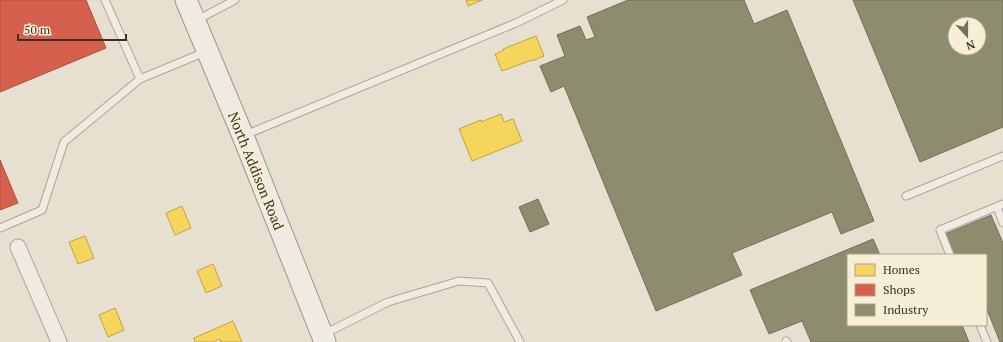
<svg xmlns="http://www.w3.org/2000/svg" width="1003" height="342" font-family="'PT Serif',serif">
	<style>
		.homes { fill: #f6d55c; stroke: #bea34a }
		.shops { fill: #d6604d; stroke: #a85140 }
		.industry { fill: #8c8c6e; stroke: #747057; fill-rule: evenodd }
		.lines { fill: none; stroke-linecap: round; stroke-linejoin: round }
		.lane-casing { stroke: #ada599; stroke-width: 9 }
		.street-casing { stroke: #ada599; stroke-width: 17 }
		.secondary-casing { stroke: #9c958a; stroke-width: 23 }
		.lane { stroke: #efebe3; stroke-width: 7 }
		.street { stroke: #efebe3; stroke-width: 15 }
		.secondary { stroke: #efebe3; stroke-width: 21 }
		.labels { text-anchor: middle; stroke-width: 4; stroke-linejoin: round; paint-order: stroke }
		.street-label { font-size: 14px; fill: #3d2e20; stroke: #f7eed8 }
	</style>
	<rect width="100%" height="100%" fill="#e7e0d1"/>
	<!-- homes -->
	<path class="homes" d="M 466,0 L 482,0 L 468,6 Z
		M 536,36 L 544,56 L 532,61 L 532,60 L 502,71 L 495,54 L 504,50 L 503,49 Z
		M 501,114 L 504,122 L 513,119 L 522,141 L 472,161 L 459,129 L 481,120 L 481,122 Z
		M 182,206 L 191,228 L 175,235 L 166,213 Z
		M 85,236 L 94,258 L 78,264 L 69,242 Z
		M 213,264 L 222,286 L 206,293 L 197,271 Z
		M 115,308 L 124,330 L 108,337 L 99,315 Z
		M 233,321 L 242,342 L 221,342 L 220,339 L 213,342 L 195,342 L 194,338 Z"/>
	<!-- shops -->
	<path class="shops" d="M 0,0 L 86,0 L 106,48 L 0,92 Z
		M 0,160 L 18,203 L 0,210 Z"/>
	<!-- industry -->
	<path class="industry" d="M 628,0 L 744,0 L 754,24 L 787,10 L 874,221 L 841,234 L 832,212 L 732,253 L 742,275 L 656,311 L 564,86 L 551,92 L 540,66 L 565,56 L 557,35 L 580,26 L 586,40 L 595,37 L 587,17 Z
		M 853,0 L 1003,0 L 1003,127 L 920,162 ZM 955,24 L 979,24 L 979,48 L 955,48 Z
		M 538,199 L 549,224 L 530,232 L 519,207 Z
		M 991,215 L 1003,243 L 1003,342 L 1000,342 L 986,307 L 986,255 L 953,255 L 945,234 Z
		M 873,239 L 880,255 L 848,255 L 848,325 L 962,325 L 969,342 L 811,342 L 802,321 L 769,334 L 750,290 Z"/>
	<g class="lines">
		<defs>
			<path id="lane" d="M 105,0 L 140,79 L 205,52
				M 197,20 L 235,0
				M 245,135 L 516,23 L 563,0
				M 906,196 L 1003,156
				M 997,207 L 1003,223
				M 0,228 L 42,210 L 64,142 L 140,79
				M 950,255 L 940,230 L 1003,204
				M 980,325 L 987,342
				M 324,334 L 388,302 L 459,281 L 488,283 L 520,342
				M 786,341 L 787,342"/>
			<path id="street" d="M 18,247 L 59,342"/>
			<path id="secondary" d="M 186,0 L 243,136 L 325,342"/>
		</defs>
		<!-- lane casing -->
		<use href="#lane" class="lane-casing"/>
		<!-- street casing -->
		<use href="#street" class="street-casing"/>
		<!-- secondary casing -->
		<use href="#secondary" class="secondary-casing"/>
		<!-- lane -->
		<use href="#lane" class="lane"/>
		<!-- street -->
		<use href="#street" class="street"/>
		<!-- secondary -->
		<use href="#secondary" class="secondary"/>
	</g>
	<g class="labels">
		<!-- street labels -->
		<g class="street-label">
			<text transform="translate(256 171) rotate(68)" y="5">North Addison Road</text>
		</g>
	</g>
	<!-- legend -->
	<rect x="847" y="254" width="140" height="72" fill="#f7eed8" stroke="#ada18e"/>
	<rect x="855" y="264" width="20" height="12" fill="#f6d55c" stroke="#ada18e"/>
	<text x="883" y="274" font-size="12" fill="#3d2e20">Homes</text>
	<rect x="855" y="284" width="20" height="12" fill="#d6604d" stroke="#ada18e"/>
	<text x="883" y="294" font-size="12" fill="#3d2e20">Shops</text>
	<rect x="855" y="304" width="20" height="12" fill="#8c8c6e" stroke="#ada18e"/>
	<text x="883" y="314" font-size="12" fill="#3d2e20">Industry</text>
	<!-- north arrow -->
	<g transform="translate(967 36) rotate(159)"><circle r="19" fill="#f7eed8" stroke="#ada18e"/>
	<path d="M0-3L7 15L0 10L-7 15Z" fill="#786c5e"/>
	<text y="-6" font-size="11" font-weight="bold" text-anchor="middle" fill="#3d2e20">N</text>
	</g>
	<!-- scale -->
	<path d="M18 34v6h108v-6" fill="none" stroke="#3d2e20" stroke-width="2"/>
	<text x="24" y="34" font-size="12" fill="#3d2e20" stroke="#f7eed8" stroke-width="3" paint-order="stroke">50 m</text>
</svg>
